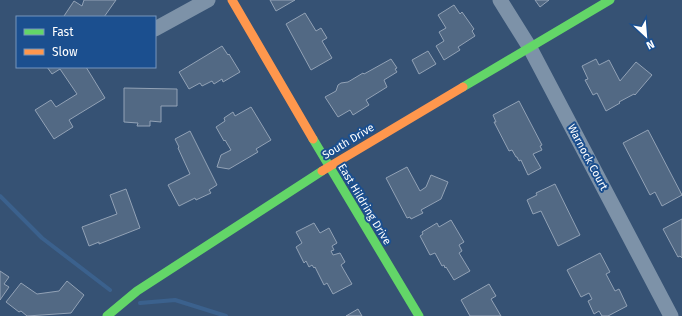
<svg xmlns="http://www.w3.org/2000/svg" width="682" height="316" font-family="'Fira Sans',sans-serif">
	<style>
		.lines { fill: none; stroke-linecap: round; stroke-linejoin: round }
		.stream { stroke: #3b618d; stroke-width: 4 }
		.building { fill: #526984; stroke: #92a2b6 }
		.street { stroke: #7d92a8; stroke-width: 15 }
		.fast { stroke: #63d668; stroke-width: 9 }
		.slow { stroke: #ff974d; stroke-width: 9 }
		.labels { text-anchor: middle; stroke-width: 4; stroke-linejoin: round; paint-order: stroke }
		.street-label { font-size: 11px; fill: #fff; stroke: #1b4f8f }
	</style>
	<rect width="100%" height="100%" fill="#365274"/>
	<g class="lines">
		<!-- stream -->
		<path class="stream" d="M 0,196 L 42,238 L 110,290
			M 140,303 L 175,300 L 226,316"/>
	</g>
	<!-- building -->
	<path class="building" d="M 84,0 L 116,0 L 104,17 L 66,17 L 64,16 L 74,1 L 82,6 Z
		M 270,0 L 295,0 L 276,11 Z
		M 535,0 L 549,0 L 540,7 Z
		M 454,5 L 460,14 L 462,12 L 474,29 L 472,31 L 475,36 L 458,47 L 460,50 L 444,60 L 436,46 L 444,41 L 439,32 L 446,28 L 438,15 Z
		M 305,13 L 316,31 L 321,28 L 327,38 L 322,41 L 332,58 L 311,70 L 286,24 Z
		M 222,46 L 228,55 L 229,54 L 240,72 L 223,82 L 222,79 L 214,84 L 212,81 L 202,86 L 200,83 L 189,89 L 179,72 Z
		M 428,51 L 436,64 L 419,74 L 412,60 Z
		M 391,59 L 397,68 L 395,69 L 397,72 L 384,80 L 387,87 L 366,100 L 369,105 L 353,115 L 350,110 L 338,117 L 325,97 L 336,91 L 338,85 L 341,83 L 348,82 L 363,73 L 364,74 Z
		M 596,59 L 599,65 L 609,60 L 620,81 L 636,62 L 652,75 L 635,95 L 634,94 L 619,102 L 620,103 L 606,111 L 597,93 L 593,95 L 585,80 L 588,79 L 582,66 Z
		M 47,67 L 86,67 L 105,98 L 69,120 L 73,127 L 54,139 L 35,110 L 51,100 L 56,107 L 77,94 L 60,69 L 52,74 Z
		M 124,88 L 177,89 L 177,106 L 161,106 L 161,122 L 150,121 L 150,126 L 137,126 L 138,123 L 124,122 Z
		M 519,101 L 542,145 L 540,146 L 542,150 L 533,154 L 541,168 L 528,175 L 521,160 L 519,161 L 517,157 L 516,157 L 512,150 L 509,151 L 494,122 L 496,122 L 493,115 Z
		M 251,107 L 271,140 L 256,149 L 258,152 L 229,169 L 217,167 L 221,155 L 231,150 L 225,140 L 224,141 L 216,127 L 225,121 L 224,118 L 233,112 L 235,116 Z
		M 648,130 L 682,195 L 662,206 L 655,192 L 650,195 L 623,143 Z
		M 190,131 L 217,185 L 209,190 L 211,193 L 196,200 L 195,198 L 179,206 L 168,185 L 190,174 L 178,148 L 179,147 L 175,139 Z
		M 407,167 L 420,191 L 426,187 L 431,175 L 448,182 L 441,199 L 421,210 L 423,213 L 411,219 L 410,217 L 407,218 L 386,178 Z
		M 555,184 L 580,235 L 558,246 L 541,211 L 533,214 L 527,200 L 537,195 L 536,193 Z
		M 126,189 L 140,228 L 99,244 L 99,242 L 89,246 L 82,227 L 117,214 L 110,195 Z
		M 682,219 L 682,258 L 680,256 L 678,257 L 663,229 Z
		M 451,220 L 464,242 L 459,245 L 462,251 L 459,253 L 470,271 L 454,280 L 446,267 L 445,268 L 444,265 L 442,266 L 435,253 L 430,255 L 420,236 L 423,234 L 422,232 L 437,223 L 439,227 Z
		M 314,223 L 320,233 L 329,228 L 337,243 L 332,246 L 334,250 L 331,251 L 333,255 L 340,253 L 345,262 L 341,265 L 352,284 L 333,294 L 327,283 L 324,285 L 315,267 L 314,268 L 312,265 L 309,267 L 306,261 L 304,263 L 296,247 L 302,243 L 296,232 Z
		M 600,253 L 610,272 L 606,274 L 615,291 L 619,289 L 627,306 L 608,316 L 602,316 L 599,311 L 594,314 L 588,301 L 592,299 L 589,293 L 581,297 L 567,270 Z
		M 0,271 L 9,277 L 4,284 L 9,287 L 0,300 Z
		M 67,281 L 84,295 L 71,313 L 27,316 L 21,311 L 19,312 L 6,302 L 21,283 L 37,294 L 59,291 Z
		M 489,284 L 496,296 L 491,299 L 501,316 L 470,316 L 461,300 Z
		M 358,309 L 362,316 L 346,316 Z"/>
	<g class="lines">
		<!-- street -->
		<path class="street" d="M 500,0 L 530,48 L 671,316
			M 155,29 L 208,0"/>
		<!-- fast -->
		<path class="fast" d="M 463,87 L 610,0
			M 313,139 L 419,316
			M 107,316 L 137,291 L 322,171"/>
		<!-- slow -->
		<path class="slow" d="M 232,0 L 313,139
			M 322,171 L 463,87"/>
	</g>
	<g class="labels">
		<!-- street labels -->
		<g class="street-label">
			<text transform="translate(348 141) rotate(-31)" y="4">South Drive</text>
			<text transform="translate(588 157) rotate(62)" y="4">Warnock Court</text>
			<text transform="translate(365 204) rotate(59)" y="4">East Hildring Drive</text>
		</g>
	</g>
	<!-- legend -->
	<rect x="16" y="16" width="140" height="52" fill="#1b4f8f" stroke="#7695bc"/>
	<rect x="24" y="29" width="20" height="6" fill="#63d668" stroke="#7695bc"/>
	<text x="52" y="36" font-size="12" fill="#ffffff">Fast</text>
	<rect x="24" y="49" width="20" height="6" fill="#ff974d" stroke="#7695bc"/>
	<text x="52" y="56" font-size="12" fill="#ffffff">Slow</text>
	<!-- north arrow -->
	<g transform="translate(646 36) rotate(154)" stroke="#1b4f8f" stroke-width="3" paint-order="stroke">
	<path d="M0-3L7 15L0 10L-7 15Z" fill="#ffffff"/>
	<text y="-6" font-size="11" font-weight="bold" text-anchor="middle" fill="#ffffff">N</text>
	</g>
</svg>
